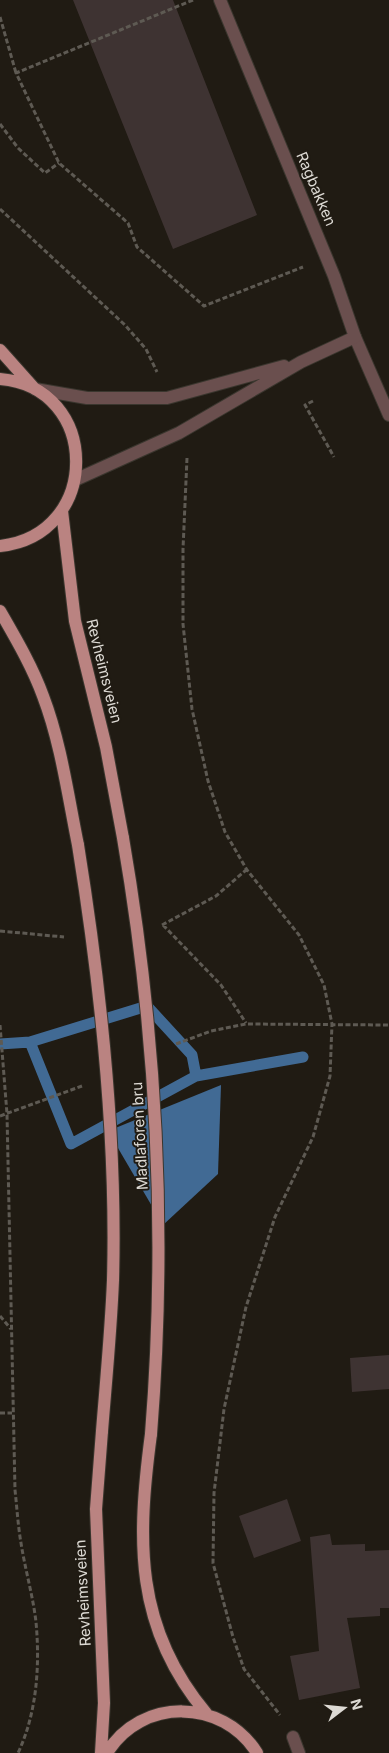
<svg xmlns="http://www.w3.org/2000/svg" width="389" height="1753" font-family="Inter,sans-serif">
	<style>
		.water { fill: #416a94 }
		.lines { fill: none; stroke-linecap: round; stroke-linejoin: round }
		.stream { stroke: #416a94; stroke-width: 11 }
		.building { fill: #3e3332 }
		.lane-casing { stroke: #3a362e; stroke-width: 14 }
		.street-casing { stroke: #3a362e; stroke-width: 14 }
		.primary-casing { stroke: #3a362e; stroke-width: 14 }
		.path { stroke: #5e5a53; stroke-width: 3; stroke-dasharray: 5 2.5; stroke-linecap: butt }
		.lane { stroke: #6a4f4e; stroke-width: 12 }
		.street { stroke: #6a4f4e; stroke-width: 12 }
		.primary { stroke: #ba8381; stroke-width: 12 }
		.primary-bridge-casing { stroke: #3a362e; stroke-width: 14; stroke-linecap: butt }
		.primary-bridge { stroke: #ba8381; stroke-width: 12 }
		.labels { text-anchor: middle; stroke-width: 4; stroke-linejoin: round; paint-order: stroke }
		.street-label { font-size: 15px; fill: #dddad4; stroke: #201b13 }
	</style>
	<rect width="100%" height="100%" fill="#201b13"/>
	<!-- water -->
	<path class="water" d="M 221,1085 L 218,1174 L 163,1225 L 108,1131 Z"/>
	<g class="lines">
		<!-- stream -->
		<path class="stream" d="M 30,1042 L 71,1144 L 196,1076 L 303,1057
			M 0,1044 L 30,1042 L 147,1006 L 192,1055 L 196,1076"/>
	</g>
	<!-- building -->
	<path class="building" d="M 73,0 L 173,0 L 257,215 L 173,249 Z
		M 389,1355 L 389,1389 L 352,1392 L 350,1358 Z
		M 287,1499 L 301,1541 L 254,1558 L 239,1516 Z
		M 330,1534 L 332,1545 L 365,1544 L 365,1551 L 389,1550 L 389,1608 L 380,1608 L 380,1616 L 347,1618 L 360,1688 L 299,1700 L 290,1656 L 319,1651 L 310,1537 Z"/>
	<g class="lines">
		<defs>
			<path id="lane" d="M 355,337 L 389,415"/>
			<path id="street" d="M 35,389 L 87,398 L 167,398 L 284,366
				M 75,480 L 179,433 L 301,362 L 355,337 L 334,276 L 220,0
				M 293,1737 L 299,1753"/>
			<path id="primary" d="M 0,350 L 33,387
				M 0,379 C 101,387 102,535 0,546
				M 62,511 L 75,621 L 106,747 L 123,838
				M 0,611 C 16,639 32,666 43,696 C 61,743 68,796 78,845
				M 151,1434 C 137,1540 134,1627 206,1713
				M 101,1753 L 104,1703 L 96,1509 L 102,1431
				M 107,1753 C 141,1697 223,1698 257,1753"/>
		</defs>
		<!-- lane casing -->
		<use href="#lane" class="lane-casing"/>
		<!-- street casing -->
		<use href="#street" class="street-casing"/>
		<!-- primary casing -->
		<use href="#primary" class="primary-casing"/>
		<!-- path -->
		<path class="path" d="M 193,0 L 16,73 L 59,163 L 128,223 L 137,247 L 204,306 L 303,267
			M 0,17 L 16,73
			M 0,124 L 18,148 L 45,173 L 59,163
			M 0,209 L 125,325 L 146,349 L 157,372
			M 313,401 L 305,405 L 334,457
			M 187,458 L 183,549 L 183,624 L 192,709 L 208,781 L 225,832 L 247,870 L 299,935 L 324,985 L 332,1024 L 330,1076 L 313,1137 L 275,1217 L 246,1307 L 224,1409 L 214,1493 L 213,1563 L 233,1637 L 244,1669 L 280,1715
			M 162,925 L 216,896 L 246,870
			M 163,925 L 221,985 L 246,1023
			M 0,931 L 64,937
			M 0,1025 L 7,1114 L 15,1490 C 17,1508 18,1526 21,1543 C 25,1569 33,1596 36,1622 C 40,1665 37,1713 18,1753
			M 176,1044 L 211,1031 L 246,1024 L 389,1025
			M 0,1116 L 82,1086
			M 0,1316 L 11,1329
			M 0,1413 L 12,1413"/>
		<!-- lane -->
		<use href="#lane" class="lane"/>
		<!-- street -->
		<use href="#street" class="street"/>
		<!-- primary -->
		<use href="#primary" class="primary"/>
		<defs>
			<path id="primary-bridge" d="M 123,838 C 157,1035 167,1234 151,1434
				M 78,845 C 101,988 117,1135 113,1280 C 111,1330 106,1381 102,1431"/>
		</defs>
		<!-- primary-bridge casing -->
		<use href="#primary-bridge" class="primary-bridge-casing"/>
		<!-- primary-bridge -->
		<use href="#primary-bridge" class="primary-bridge"/>
	</g>
	<g class="labels">
		<!-- street labels -->
		<g class="street-label">
			<text transform="translate(316 189) rotate(67)" y="5">Ragbakken</text>
			<text transform="translate(104 671) rotate(76)" y="5">Revheimsveien</text>
			<text transform="translate(140 1136) rotate(-93)" y="5">Madlaforen bru</text>
			<text transform="translate(83 1593) rotate(-93)" y="5">Revheimsveien</text>
		</g>
	</g>
	<!-- north arrow -->
	<g transform="translate(344 1708) rotate(74)" stroke="#201b13" stroke-width="4" paint-order="stroke">
	<path d="M0-4L9 19L0 12L-9 19Z" fill="#dddad4"/>
	<text y="-8" font-size="14" font-weight="bold" text-anchor="middle" fill="#dddad4">N</text>
	</g>
</svg>
